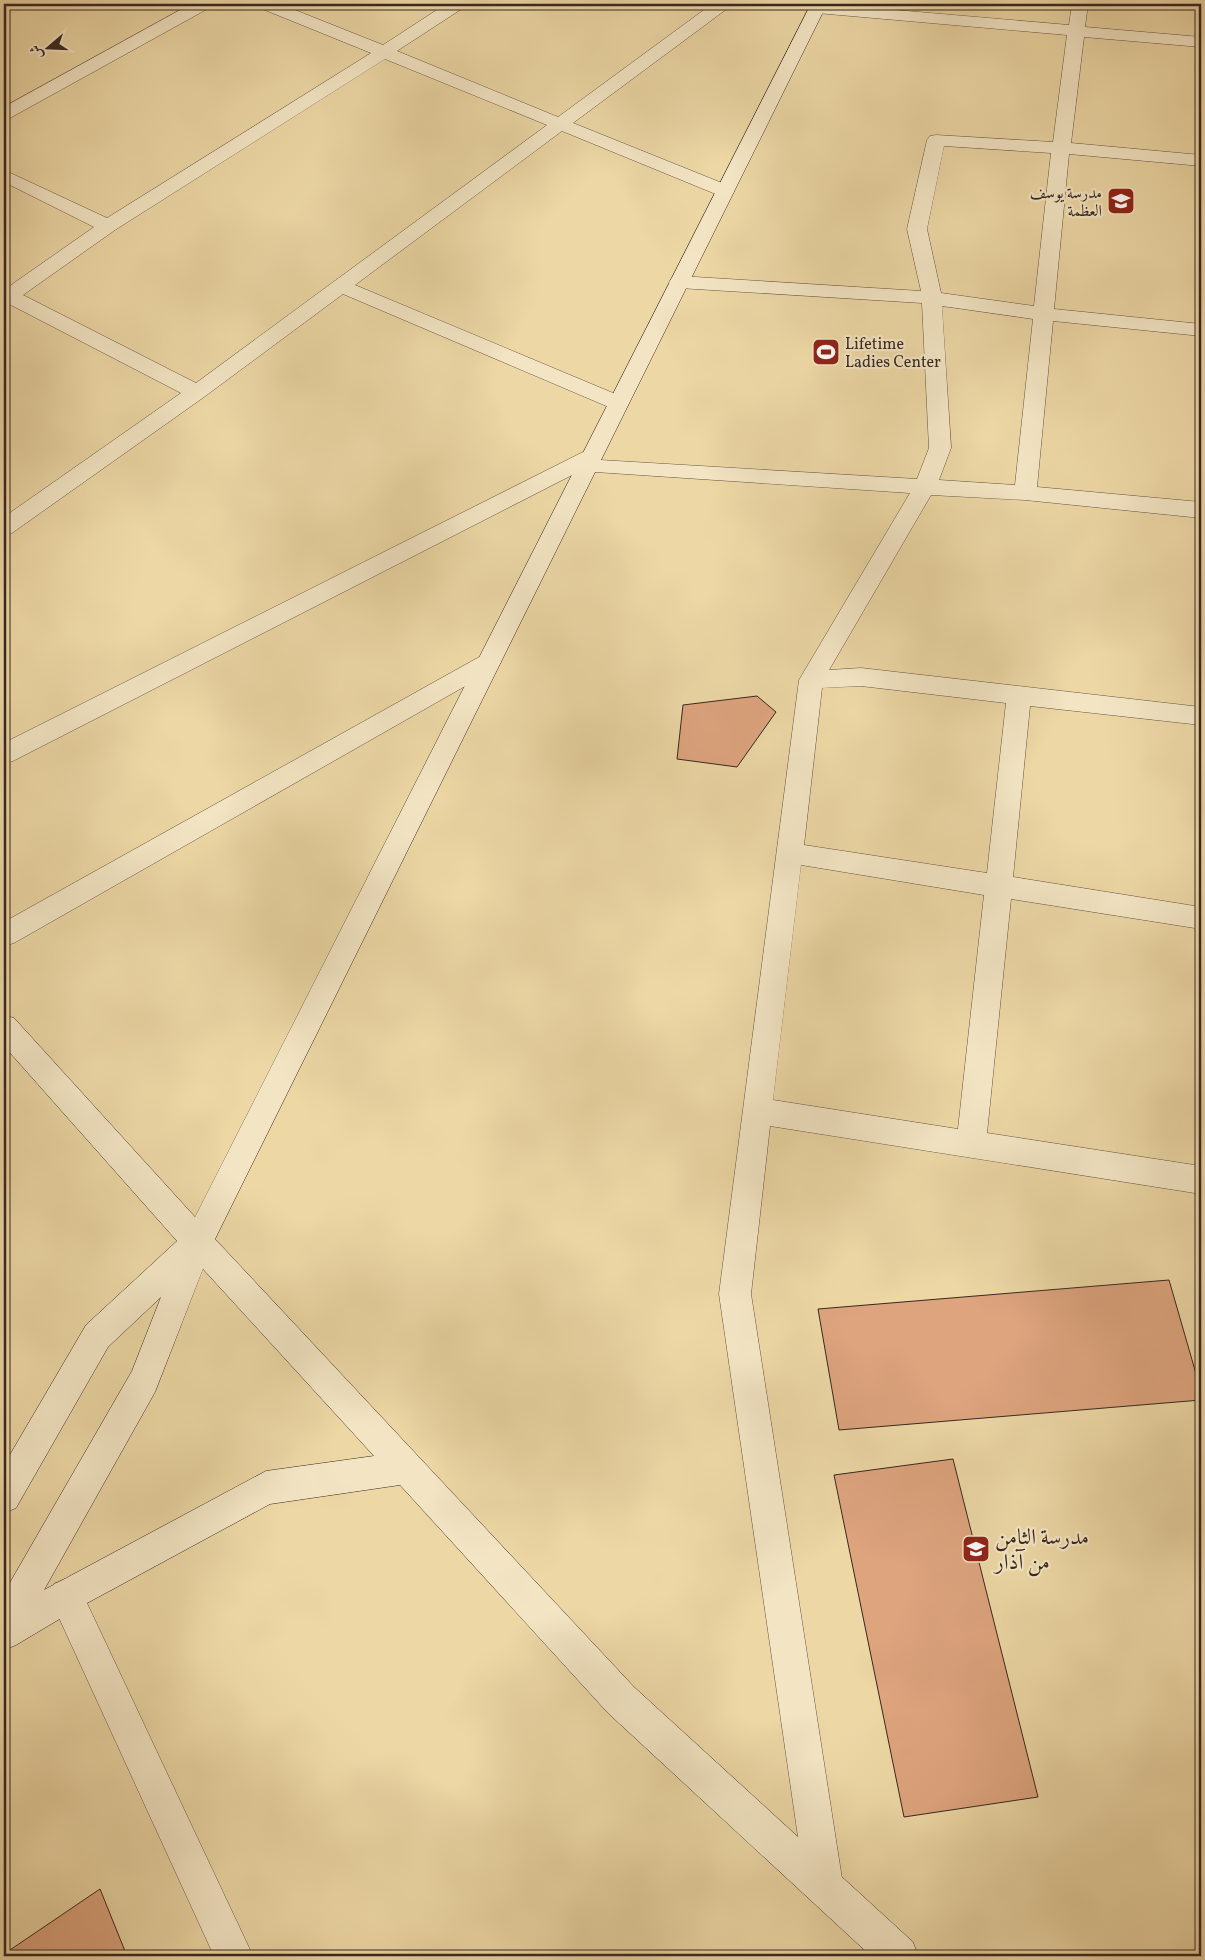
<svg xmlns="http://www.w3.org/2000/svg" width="1205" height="1960" font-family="Vollkorn,Amiri,serif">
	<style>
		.building { fill: #dda47e; stroke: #382721 }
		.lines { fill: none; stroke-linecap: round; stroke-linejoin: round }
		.street-casing { stroke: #655342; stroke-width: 1 }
		.secondary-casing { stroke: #382721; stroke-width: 1 }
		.street { fill: #f3e5c4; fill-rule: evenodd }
		.secondary { fill: #f3e5c4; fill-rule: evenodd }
		.labels { text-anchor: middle; stroke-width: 4.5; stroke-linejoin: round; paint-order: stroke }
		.far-poi-label { font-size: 16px; fill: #382721; stroke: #f3e5c4; text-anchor: end }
		.near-poi-label { font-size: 22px; fill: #382721; stroke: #f3e5c4; text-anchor: start }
	</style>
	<rect width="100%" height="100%" fill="#ecd7a5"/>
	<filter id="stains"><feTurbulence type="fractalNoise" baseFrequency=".004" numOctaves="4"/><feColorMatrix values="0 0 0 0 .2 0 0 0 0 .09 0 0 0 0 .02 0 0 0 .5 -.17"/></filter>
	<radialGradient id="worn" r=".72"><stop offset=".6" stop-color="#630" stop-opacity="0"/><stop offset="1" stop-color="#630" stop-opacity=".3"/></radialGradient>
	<!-- building -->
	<path class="building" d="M 757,696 L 776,712 L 737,767 L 677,759 L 683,705 Z
		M 1169,1280 L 1201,1391 L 1201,1400 L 839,1430 L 818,1309 Z
		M 953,1459 L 1038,1797 L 904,1817 L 834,1475 Z
		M 100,1889 L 127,1956 L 4,1956 L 4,1954 Z"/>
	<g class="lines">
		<defs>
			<path id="street" d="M 191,4 L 211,4 L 209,8 L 10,118 L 4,119 L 4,107 Z
				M 258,4 L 280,4 L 383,45 L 446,4 L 465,4 L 463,8 L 397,51 L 558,117 L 712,4 L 730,4 L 728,8 L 573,123 L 732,187 L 734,191 L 732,195 L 725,197 L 718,195 L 562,131 L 355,285 L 625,398 L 629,403 L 625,408 L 618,410 L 611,408 L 343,294 L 204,397 L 12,533 L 4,536 L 4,517 L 181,393 L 9,304 L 4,305 L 4,290 L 94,227 L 4,182 L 4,170 L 107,218 L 371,53 L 260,8 ZM 385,59 L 547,125 L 196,383 L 23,295 L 115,230 Z
				M 811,4 L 825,4 L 1069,25 L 1072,4 L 1088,4 L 1085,27 L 1201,37 L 1201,47 L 1084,37 L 1071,143 L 1201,155 L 1201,166 L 1069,154 L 1054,309 L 1201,324 L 1201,336 L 1053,321 L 1037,487 L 1201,502 L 1201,518 L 1025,500 L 931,495 L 829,670 L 861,668 L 1201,707 L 1201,725 L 1030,706 L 1013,877 L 1201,907 L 1201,929 L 1011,899 L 987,1133 L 1201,1166 L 1201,1194 L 770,1126 L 751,1294 L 843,1885 L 837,1898 L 824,1904 L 811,1898 L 805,1885 L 719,1294 L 799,680 L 910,493 L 580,471 L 13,761 L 4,764 L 4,743 L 583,452 L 591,450 L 599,452 L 602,457 L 600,460 L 917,479 L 929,448 L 922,303 L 679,288 L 672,286 L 669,282 L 672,278 L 679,276 L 921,291 L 907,229 L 927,140 L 930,136 L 936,135 L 1053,142 L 1067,35 L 817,13 L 811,12 L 809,8 ZM 944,146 L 1051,153 L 1034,306 L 941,293 L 927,229 ZM 942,306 L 1033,319 L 1015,485 L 939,480 L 951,448 ZM 861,686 L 1006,703 L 987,873 L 804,845 L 822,688 ZM 801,865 L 984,895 L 958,1129 L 773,1100 Z
				M 489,653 L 497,656 L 501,662 L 497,668 L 14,943 L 4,946 L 4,922 L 481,656 Z
				M 66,1579 L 78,1584 L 253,1956 L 214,1956 L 49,1596 L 54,1584 Z"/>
			<path id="secondary" d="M 811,4 L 827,4 L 215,1239 L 634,1687 L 913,1942 L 918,1956 L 871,1956 L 608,1713 L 400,1485 L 270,1504 L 78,1608 L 16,1645 L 4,1650 L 4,1593 L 132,1371 L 161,1297 L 108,1347 L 16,1508 L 4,1513 L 4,1465 L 86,1325 L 177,1241 L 4,1046 L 4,1015 L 14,1018 L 195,1217 ZM 203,1269 L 374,1456 L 266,1471 L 44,1590 L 155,1392 Z"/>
		</defs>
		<!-- street casing -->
		<use href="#street" class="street-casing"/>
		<!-- secondary casing -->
		<use href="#secondary" class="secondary-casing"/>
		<!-- street -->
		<use href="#street" class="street"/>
		<!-- secondary -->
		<use href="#secondary" class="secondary"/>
	</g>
	<!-- icons -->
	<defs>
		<symbol id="school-square" viewBox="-11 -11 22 22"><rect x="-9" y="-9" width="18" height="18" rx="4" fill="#8f2418" stroke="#f3e5c4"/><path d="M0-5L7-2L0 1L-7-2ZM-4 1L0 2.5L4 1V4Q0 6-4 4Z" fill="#fff"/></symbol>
		<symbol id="stadium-square" viewBox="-11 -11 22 22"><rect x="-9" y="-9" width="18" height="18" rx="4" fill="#8f2418" stroke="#f3e5c4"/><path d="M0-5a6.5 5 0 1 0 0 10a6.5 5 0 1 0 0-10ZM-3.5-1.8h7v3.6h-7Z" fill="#fff"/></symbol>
	</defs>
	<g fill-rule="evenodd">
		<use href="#school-square" x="1105" y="185" width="32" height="32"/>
		<use href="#stadium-square" x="810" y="336" width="32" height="32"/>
		<use href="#school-square" x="960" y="1533" width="32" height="32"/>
	</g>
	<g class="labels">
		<!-- far-poi labels -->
		<g class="far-poi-label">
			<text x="1102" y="198">مدرسة يوسف<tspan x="1102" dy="18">العظمة</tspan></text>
			<text x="845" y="349" text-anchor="start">Lifetime<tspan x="845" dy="18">Ladies Center</tspan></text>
		</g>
		<!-- near-poi labels -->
		<g class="near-poi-label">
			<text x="995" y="1544">مدرسة الثامن<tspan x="995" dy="25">من آذار</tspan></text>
		</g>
	</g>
	<!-- margin -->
	<rect width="1205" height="1960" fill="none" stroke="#ecd7a5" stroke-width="20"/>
	<rect x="5" y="5" width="1195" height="1950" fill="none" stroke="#382721" stroke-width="2.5"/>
	<rect x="10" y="10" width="1185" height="1940" fill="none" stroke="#382721"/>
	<!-- north arrow -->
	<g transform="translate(48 48) rotate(251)" stroke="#f3e5c4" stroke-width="4" paint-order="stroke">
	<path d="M0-4L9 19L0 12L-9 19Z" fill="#382721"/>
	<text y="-8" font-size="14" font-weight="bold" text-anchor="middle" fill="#382721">ش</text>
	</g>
	<rect width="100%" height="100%" filter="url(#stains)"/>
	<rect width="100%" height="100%" fill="url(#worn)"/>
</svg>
